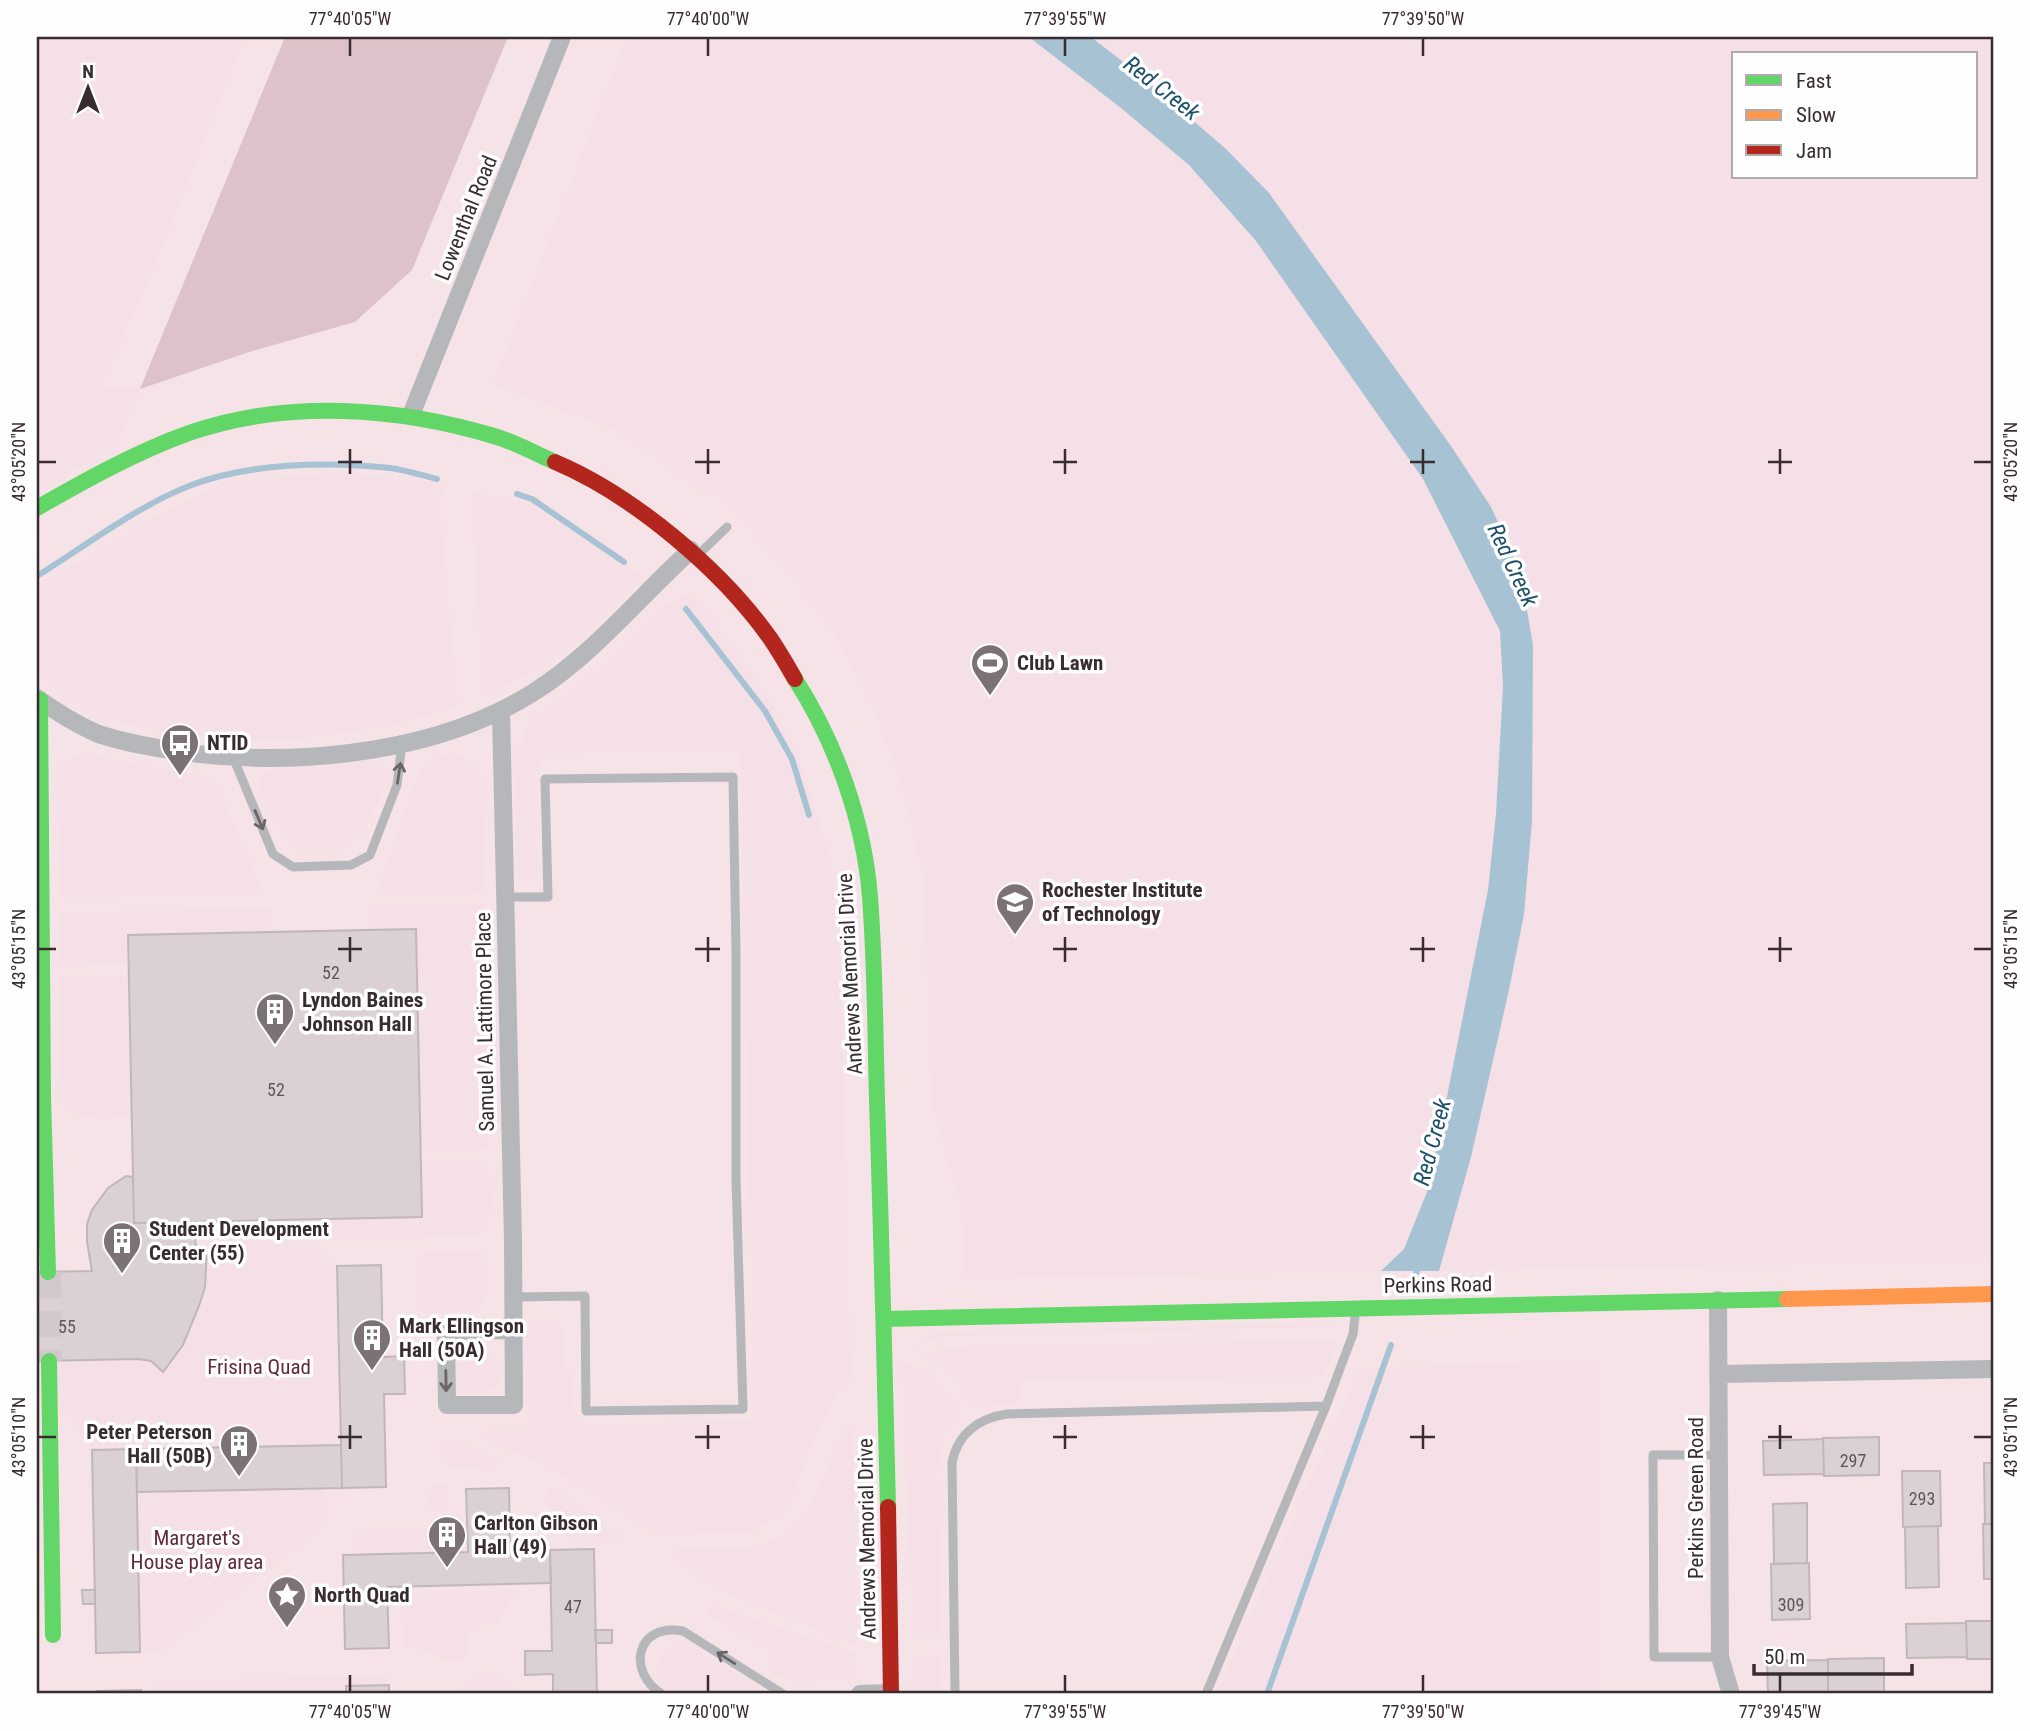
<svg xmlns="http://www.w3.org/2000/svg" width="2030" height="1731" font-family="'Roboto Condensed',sans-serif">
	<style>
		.built { fill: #f5e3e8; fill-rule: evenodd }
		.green { fill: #f4e0e6; fill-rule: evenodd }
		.forest { fill: #ddc2ca }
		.water { fill: #a7c2d2 }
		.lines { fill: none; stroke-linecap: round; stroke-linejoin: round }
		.stream { stroke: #a7c2d2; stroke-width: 6 }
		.building { fill: #dbd1d4; stroke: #c1b7ba; stroke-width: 2 }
		.secondary-tunnel { stroke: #d1c9cb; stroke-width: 26; stroke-dasharray: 26 13; stroke-linecap: butt }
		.lane { stroke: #b5b7ba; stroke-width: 9 }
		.street { stroke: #b5b7ba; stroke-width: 18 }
		.fast { stroke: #63d668; stroke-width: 16 }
		.slow { stroke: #ff974d; stroke-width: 16 }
		.jam { stroke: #b3261e; stroke-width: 16 }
		.oneway { stroke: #6b6468 }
		.ticks { fill: none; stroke: #392c31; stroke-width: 2.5 }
		.labels { text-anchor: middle; stroke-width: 7; stroke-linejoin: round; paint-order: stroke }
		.number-label { font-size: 18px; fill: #62555a }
		.street-label { font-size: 21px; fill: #392c31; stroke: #fefefe }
		.poi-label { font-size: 21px; font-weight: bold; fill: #392c31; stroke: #fefefe; text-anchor: start }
		.park-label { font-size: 21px; fill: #60293e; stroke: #fefefe }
		.water-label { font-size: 23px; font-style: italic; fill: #1c5068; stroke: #fefefe }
		.neatline { fill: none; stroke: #392c31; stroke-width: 2.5 }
		.ticks-label { font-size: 18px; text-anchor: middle; fill: #392c31 }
	</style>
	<rect width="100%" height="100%" fill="#f7f0f2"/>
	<!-- built -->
	<path class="built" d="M 37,37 L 1993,37 L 1993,1694 L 37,1694 ZM 1734,54 L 1976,54 L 1976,177 L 1734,177 Z"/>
	<!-- green -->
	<path class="green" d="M 37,37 L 245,37 L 148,282 L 96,394 L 113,387 L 140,389 L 117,445 L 37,490 Z
		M 627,37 L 1993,37 L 1993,1262 L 965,1278 L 962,1211 L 932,1106 L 923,876 L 902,786 L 872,703 L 835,635 L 792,575 L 721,499 L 698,489 L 614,429 L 493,385 ZM 1734,54 L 1976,54 L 1976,177 L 1734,177 Z
		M 340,473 L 445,484 L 440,502 L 441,520 L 458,706 L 390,726 L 300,739 L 248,740 L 175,734 L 108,719 L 59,692 L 37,674 L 37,588 L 159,515 L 226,482 Z
		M 472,493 L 525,500 L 642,576 L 575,642 L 533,672 L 482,698 Z
		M 687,595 L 700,602 L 765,690 L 796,752 L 829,852 L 835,885 L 840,950 L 851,1380 L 840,1390 L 812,1443 L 791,1500 L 780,1515 L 753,1531 L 656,1535 L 547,1465 L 483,1439 L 480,1435 L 485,1431 L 529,1430 L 526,1327 L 529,1319 L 552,1319 L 563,1327 L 564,1370 L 571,1371 C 571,1393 566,1415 590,1425 L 754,1420 L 741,750 L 540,754 L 539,770 L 536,773 L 537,873 L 517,874 L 514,744 L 522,744 L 526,728 L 535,716 L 595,674 L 664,606 Z
		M 82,752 L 135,765 L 204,775 L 217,784 L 264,895 L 61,898 L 57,772 L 63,762 Z
		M 451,753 C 469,756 477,764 482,782 L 483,893 L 379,896 L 377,892 L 419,772 C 429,761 437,756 451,753 Z
		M 372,759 L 384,764 L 387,778 L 363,835 L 344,849 L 300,850 C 281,830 257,805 260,775 L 270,770 Z
		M 484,904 L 488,1149 L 421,1151 L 416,929 L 368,930 L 367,906 Z
		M 273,908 L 273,932 L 129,964 L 60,966 L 59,912 Z
		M 60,976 L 129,976 L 132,1116 L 105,1118 L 67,1113 L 62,1097 Z
		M 421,1162 L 488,1162 C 489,1181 497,1226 478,1236 L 311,1240 L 311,1219 L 421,1217 Z
		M 254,1220 L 302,1234 L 337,1266 L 341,1445 L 92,1450 L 37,1367 L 37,1361 L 138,1359 L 151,1361 L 163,1371 C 171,1363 193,1329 195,1318 C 195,1315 194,1310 193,1307 L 203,1291 L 207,1249 L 205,1221 Z
		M 428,1251 L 482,1251 C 492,1271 494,1298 473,1312 L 422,1313 L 422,1258 Z
		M 1322,1322 L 1335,1327 L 978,1335 L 940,1337 L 910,1348 L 933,1334 L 944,1333 Z
		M 1338,1340 L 1331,1361 L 1320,1377 L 1021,1381 L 1021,1401 L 979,1408 L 975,1407 L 950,1375 L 926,1356 L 926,1352 L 971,1346 Z
		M 479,1353 L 492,1357 L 500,1364 L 502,1374 L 497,1386 C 481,1393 468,1395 454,1382 L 454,1365 L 465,1356 Z
		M 1601,1360 L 1600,1694 L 1217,1694 L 1360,1368 Z
		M 902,1363 L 930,1372 L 961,1412 L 962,1419 L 944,1433 L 937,1473 L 941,1637 L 913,1638 Z
		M 846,1427 L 853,1427 L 857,1646 L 717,1590 L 695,1573 L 673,1552 L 676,1549 L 746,1548 L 768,1542 L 785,1533 L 808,1511 Z
		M 447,1438 L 464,1444 L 502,1463 L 498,1466 L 453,1467 L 444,1464 L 438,1450 L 441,1441 Z
		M 549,1484 L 624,1538 L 553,1537 Z
		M 430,1485 L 449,1485 L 449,1508 L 437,1511 L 429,1508 Z
		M 326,1488 L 326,1526 L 162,1651 L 140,1652 L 137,1492 Z
		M 447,1529 L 447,1552 L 359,1554 L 358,1530 Z
		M 516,1590 L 498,1625 L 479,1623 L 467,1634 L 467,1657 L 452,1662 L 425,1651 L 403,1647 L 402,1595 Z
		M 713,1605 L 855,1653 L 856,1674 L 846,1680 L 790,1682 L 766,1668 L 774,1653 L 707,1615 Z
		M 679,1645 L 692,1647 L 759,1688 L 761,1694 C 738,1694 700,1698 678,1694 C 667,1692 655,1678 657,1666 C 660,1654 668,1648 679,1645 Z
		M 937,1655 L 939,1658 L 940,1694 L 905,1694 L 904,1683 L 912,1682 L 912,1663 L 919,1656 Z
		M 480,1671 L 498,1671 L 517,1694 L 455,1694 Z
		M 386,1675 L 386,1684 L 344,1685 L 344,1694 L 156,1694 L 156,1687 L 159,1681 Z"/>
	<!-- forest -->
	<path class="forest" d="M 285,37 L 508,37 L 412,270 L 355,322 L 249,352 L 140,389 Z"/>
	<!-- water -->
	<path class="water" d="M 1029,37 L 1091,37 L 1140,75 L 1226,149 L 1269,193 L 1451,446 L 1491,507 L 1520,570 L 1533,645 L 1532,821 L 1524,914 L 1509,990 L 1471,1157 L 1439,1271 L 1381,1271 L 1404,1249 L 1429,1187 L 1488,890 L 1496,814 L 1503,687 L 1500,631 L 1423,479 L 1256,241 L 1189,165 L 1121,108 Z"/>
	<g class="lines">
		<!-- stream -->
		<path class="stream" d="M 517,494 L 532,499 L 624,562
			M 37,576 C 85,546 136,507 189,486 C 247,463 328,461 390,468 C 405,470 421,475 437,479
			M 686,609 L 765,711 L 792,759 L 809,815
			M 1410,1290 L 1419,1265
			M 1267,1694 L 1391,1345"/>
	</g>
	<!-- building -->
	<path class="building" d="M 416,929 L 422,1217 L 134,1223 L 128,935 Z
		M 126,1176 L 133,1177 L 134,1223 L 181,1222 L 183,1234 L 195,1234 L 196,1249 L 207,1249 L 205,1287 L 199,1306 L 183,1345 L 163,1372 L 151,1361 L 138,1359 L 37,1361 L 37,1272 L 92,1271 L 87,1242 L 87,1224 L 92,1210 L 108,1188 Z
		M 381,1265 L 383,1357 L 404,1356 L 405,1394 L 384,1394 L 386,1487 L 342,1488 L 337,1266 Z
		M 1879,1437 L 1879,1475 L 1824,1476 L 1823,1438 Z
		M 1823,1439 L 1824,1474 L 1764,1475 L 1763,1441 Z
		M 341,1445 L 342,1488 L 137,1492 L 136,1449 Z
		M 136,1449 L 140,1652 L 96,1653 L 92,1450 Z
		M 1984,1463 L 1993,1463 L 1993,1524 L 1985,1524 Z
		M 1902,1471 L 1940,1471 L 1941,1526 L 1903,1527 Z
		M 509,1488 L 510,1552 L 550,1550 L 551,1583 L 387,1587 L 389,1648 L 345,1649 L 343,1555 L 468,1552 L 466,1489 Z
		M 1807,1503 L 1807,1563 L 1774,1564 L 1773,1504 Z
		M 1983,1524 L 1993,1524 L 1993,1579 L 1984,1579 Z
		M 1938,1526 L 1939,1587 L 1906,1588 L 1905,1527 Z
		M 594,1549 L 597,1694 L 553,1694 L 553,1674 L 525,1675 L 525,1651 L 552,1651 L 550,1550 Z
		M 1809,1563 L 1810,1619 L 1772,1620 L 1771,1564 Z
		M 82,1590 L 95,1590 L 95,1604 L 83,1604 Z
		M 1966,1621 L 1993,1621 L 1993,1659 L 1967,1659 Z
		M 1966,1623 L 1967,1657 L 1907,1658 L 1906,1624 Z
		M 595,1630 L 612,1630 L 612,1643 L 596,1643 Z
		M 1884,1658 L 1884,1694 L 1828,1694 L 1828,1659 Z
		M 1828,1660 L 1828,1694 L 1768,1694 L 1767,1661 Z
		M 389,1685 L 389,1694 L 346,1694 L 346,1686 Z
		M 141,1690 L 141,1694 L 97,1694 L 97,1691 Z"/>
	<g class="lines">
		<!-- secondary-tunnel -->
		<path class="secondary-tunnel" d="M 48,1272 L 49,1361"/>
		<!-- lane -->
		<path class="lane" d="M 698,555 L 727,527
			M 233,757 L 273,854 L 293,867 L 351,865 L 370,855 L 397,785 L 402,743
			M 504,897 L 548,897 L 545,779 L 733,777 L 736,952 L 736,1179 L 743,1409 L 586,1411 L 585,1296 L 513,1297
			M 1718,1455 L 1653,1455 L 1654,1657 L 1720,1657
			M 662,1694 C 626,1672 636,1622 683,1631 L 783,1694
			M 955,1694 L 952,1463 C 957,1434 979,1418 1007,1414 L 1326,1406 L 1353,1334 L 1356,1309
			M 1206,1694 L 1326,1406"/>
		<!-- street -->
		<path class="street" d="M 411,415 L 562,37
			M 37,698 C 55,711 76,724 96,733 C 117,741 141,745 163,749 C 280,769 432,757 534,692 C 594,654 638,598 691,550
			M 501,712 L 513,1240 L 514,1405 L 447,1405 L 446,1331 L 513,1330
			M 1718,1300 L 1720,1657 L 1731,1694
			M 1719,1374 L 1993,1369
			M 860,1694 L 891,1693"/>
		<!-- fast -->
		<path class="fast" d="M 37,508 C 86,480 136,452 189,433 C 287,399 399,407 497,437 C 517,443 536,454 555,462
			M 795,679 C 836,743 864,821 870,897 C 876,975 875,1053 878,1130 C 882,1256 885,1381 888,1507
			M 40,700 L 43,1096 L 48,1272
			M 884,1319 L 1787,1299
			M 49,1361 L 53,1635"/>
		<!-- slow -->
		<path class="slow" d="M 1787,1299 L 1993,1294"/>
		<!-- jam -->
		<path class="jam" d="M 555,462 C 633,495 721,569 770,638 C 779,651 787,665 795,679
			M 888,1507 L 891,1694"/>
	</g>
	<!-- one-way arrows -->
	<defs><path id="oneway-shaft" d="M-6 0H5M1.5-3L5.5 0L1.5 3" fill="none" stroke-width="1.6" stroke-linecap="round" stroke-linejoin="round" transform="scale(1.75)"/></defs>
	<g class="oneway">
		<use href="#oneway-shaft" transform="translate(399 773) rotate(-81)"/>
		<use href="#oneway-shaft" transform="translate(259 820) rotate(67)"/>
		<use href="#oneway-shaft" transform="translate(446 1381) rotate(89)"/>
		<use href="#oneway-shaft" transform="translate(726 1658) rotate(-148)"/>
	</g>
	<!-- ticks -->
	<path class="ticks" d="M 350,38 L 350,56M 708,38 L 708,56M 1065,38 L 1065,56M 1423,38 L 1423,56M 350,449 L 350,474M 708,449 L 708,474M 1065,449 L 1065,474M 1423,449 L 1423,474M 1780,449 L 1780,474M 38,462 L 56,462M 338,462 L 362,462M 695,462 L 720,462M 1053,462 L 1077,462M 1410,462 L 1435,462M 1768,462 L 1792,462M 1974,462 L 1992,462M 350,937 L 350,962M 708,937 L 708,962M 1065,937 L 1065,962M 1423,937 L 1423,962M 1780,937 L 1780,962M 38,949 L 56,949M 338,949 L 362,949M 695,949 L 720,949M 1053,949 L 1077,949M 1410,949 L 1435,949M 1768,949 L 1792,949M 1974,949 L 1992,949M 350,1425 L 350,1449M 708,1425 L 708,1449M 1065,1425 L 1065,1449M 1423,1425 L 1423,1449M 1780,1425 L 1780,1449M 38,1437 L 56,1437M 338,1437 L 362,1437M 695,1437 L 720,1437M 1053,1437 L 1077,1437M 1410,1437 L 1435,1437M 1768,1437 L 1792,1437M 1974,1437 L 1992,1437M 350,1675 L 350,1692M 708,1675 L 708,1692M 1065,1675 L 1065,1692M 1423,1675 L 1423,1692M 1780,1675 L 1780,1692"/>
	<!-- icons -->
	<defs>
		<symbol id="stadium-pin" viewBox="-11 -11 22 30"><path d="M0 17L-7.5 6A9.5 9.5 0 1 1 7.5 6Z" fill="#7c7175" stroke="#fefefe"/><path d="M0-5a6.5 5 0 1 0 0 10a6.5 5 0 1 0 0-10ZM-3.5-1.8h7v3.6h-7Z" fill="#fff"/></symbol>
		<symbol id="bus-pin" viewBox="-11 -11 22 30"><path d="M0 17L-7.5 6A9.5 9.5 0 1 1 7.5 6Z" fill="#7c7175" stroke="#fefefe"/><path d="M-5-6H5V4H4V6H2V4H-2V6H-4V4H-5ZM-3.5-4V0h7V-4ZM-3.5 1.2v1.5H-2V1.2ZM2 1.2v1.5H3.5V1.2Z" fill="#fff"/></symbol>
		<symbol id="university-pin" viewBox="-11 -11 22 30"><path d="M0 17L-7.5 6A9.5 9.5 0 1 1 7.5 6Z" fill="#7c7175" stroke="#fefefe"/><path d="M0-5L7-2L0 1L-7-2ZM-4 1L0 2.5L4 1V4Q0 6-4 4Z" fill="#fff"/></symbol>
		<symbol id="building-pin" viewBox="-11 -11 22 30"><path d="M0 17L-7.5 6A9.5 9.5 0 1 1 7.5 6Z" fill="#7c7175" stroke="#fefefe"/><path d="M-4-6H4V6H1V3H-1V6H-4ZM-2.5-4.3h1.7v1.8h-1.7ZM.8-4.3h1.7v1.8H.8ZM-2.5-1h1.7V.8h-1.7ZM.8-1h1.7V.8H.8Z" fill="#fff"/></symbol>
		<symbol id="sight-pin" viewBox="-11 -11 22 30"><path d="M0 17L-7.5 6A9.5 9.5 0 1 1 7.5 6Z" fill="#7c7175" stroke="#fefefe"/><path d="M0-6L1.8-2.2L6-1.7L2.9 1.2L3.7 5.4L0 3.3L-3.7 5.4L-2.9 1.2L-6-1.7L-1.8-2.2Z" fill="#fff"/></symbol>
	</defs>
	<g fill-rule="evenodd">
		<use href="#stadium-pin" x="968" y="641" width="44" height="60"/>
		<use href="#bus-pin" x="158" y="721" width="44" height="60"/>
		<use href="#university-pin" x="993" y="880" width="44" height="60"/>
		<use href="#building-pin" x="253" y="990" width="44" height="60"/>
		<use href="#building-pin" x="100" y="1219" width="44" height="60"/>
		<use href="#building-pin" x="350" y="1316" width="44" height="60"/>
		<use href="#building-pin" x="217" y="1422" width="44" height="60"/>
		<use href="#building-pin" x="425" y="1513" width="44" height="60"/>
		<use href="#sight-pin" x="265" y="1573" width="44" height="60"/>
	</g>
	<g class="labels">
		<!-- number labels -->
		<g class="number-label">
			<text x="331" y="979">52</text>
			<text x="276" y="1096">52</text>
			<text x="67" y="1333">55</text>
			<text x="1853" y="1467">297</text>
			<text x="1922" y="1505">293</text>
			<text x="1791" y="1611">309</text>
			<text x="573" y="1613">47</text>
		</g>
		<!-- street labels -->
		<g class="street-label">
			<text transform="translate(466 218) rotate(-68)" y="7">Lowenthal Road</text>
			<text transform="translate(850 974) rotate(-93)" y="7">Andrews Memorial Drive</text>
			<text transform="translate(485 1022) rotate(-91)" y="7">Samuel A. Lattimore Place</text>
			<text transform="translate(1438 1285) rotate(-1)" y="7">Perkins Road</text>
			<text transform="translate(1696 1498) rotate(-90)" y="7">Perkins Green Road</text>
			<text transform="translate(867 1539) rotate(-91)" y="7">Andrews Memorial Drive</text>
		</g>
		<!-- poi labels -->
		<g class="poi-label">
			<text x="1017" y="670">Club Lawn</text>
			<text x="207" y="750">NTID</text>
			<text x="1042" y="897">Rochester Institute<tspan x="1042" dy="24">of Technology</tspan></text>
			<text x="302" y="1007">Lyndon Baines<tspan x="302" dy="24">Johnson Hall</tspan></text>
			<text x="149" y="1236">Student Development<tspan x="149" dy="24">Center (55)</tspan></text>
			<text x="399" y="1333">Mark Ellingson<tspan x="399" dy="24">Hall (50A)</tspan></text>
			<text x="212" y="1439" text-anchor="end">Peter Peterson<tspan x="212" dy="24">Hall (50B)</tspan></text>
			<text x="474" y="1530">Carlton Gibson<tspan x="474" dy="24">Hall (49)</tspan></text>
			<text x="314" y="1602">North Quad</text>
		</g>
		<!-- park labels -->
		<g class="park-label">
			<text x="259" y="1374">Frisina Quad</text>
			<text x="197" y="1545">Margaret's<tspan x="197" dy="24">House play area</tspan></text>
		</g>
		<!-- water labels -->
		<g class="water-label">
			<text transform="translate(1162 88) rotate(38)" y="8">Red Creek</text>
			<text transform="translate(1513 565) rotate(65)" y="8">Red Creek</text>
			<text transform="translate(1432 1142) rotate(-75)" y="8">Red Creek</text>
		</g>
	</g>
	<!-- border -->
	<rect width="2030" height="1731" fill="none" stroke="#fefefe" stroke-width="77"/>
	<!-- legend -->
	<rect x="1732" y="52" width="245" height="126" fill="#fefefe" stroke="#afaaac" stroke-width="2"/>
	<rect x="1746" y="75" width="35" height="10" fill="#63d668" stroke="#afaaac" stroke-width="2"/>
	<text x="1796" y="88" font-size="21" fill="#392c31">Fast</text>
	<rect x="1746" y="110" width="35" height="10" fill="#ff974d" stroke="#afaaac" stroke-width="2"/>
	<text x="1796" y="122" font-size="21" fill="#392c31">Slow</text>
	<rect x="1746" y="145" width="35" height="10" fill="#b3261e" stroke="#afaaac" stroke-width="2"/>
	<text x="1796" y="158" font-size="21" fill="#392c31">Jam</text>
	<!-- north arrow -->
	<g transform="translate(88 88)" stroke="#fefefe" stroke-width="5" paint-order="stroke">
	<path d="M0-5L12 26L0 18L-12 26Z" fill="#392c31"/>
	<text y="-10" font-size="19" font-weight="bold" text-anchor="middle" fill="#392c31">N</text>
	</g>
	<!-- scale -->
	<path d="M1754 1664v10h158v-10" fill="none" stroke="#392c31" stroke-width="3.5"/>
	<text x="1764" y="1664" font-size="21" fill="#392c31" stroke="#fefefe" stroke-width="5" paint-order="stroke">50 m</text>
	<rect x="38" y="38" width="1954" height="1654" class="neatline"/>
	<g class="ticks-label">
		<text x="350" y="25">77°40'05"W</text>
		<text x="708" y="25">77°40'00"W</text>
		<text x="1065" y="25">77°39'55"W</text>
		<text x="1423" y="25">77°39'50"W</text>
		<text transform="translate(19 462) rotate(-90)" y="6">43°05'20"N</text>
		<text transform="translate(2011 462) rotate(-90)" y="6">43°05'20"N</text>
		<text transform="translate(19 949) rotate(-90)" y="6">43°05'15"N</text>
		<text transform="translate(2011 949) rotate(-90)" y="6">43°05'15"N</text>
		<text transform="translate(19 1437) rotate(-90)" y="6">43°05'10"N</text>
		<text transform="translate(2011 1437) rotate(-90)" y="6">43°05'10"N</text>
		<text x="350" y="1718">77°40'05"W</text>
		<text x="708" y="1718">77°40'00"W</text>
		<text x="1065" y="1718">77°39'55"W</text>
		<text x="1423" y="1718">77°39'50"W</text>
		<text x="1780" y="1718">77°39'45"W</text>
	</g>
</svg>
